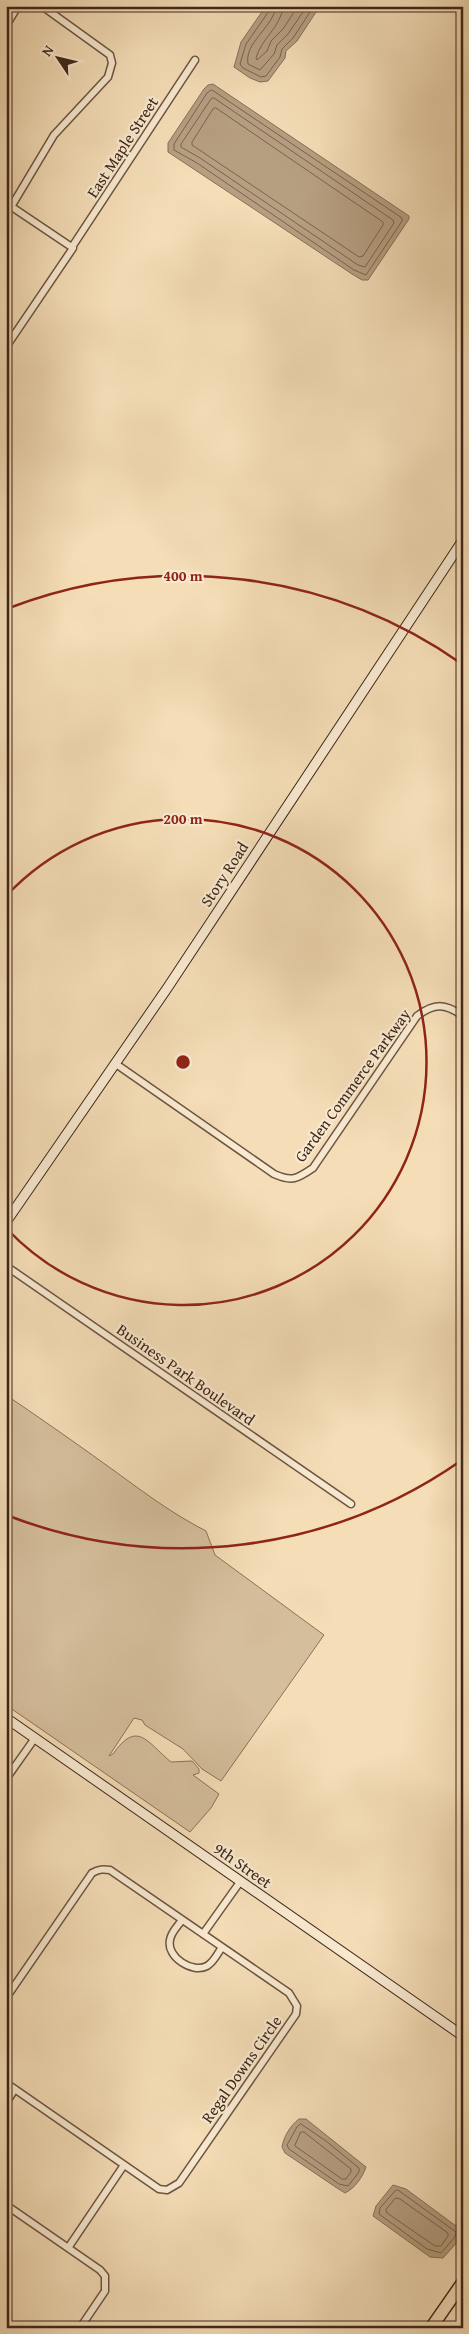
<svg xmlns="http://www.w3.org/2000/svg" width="469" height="2334" font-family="'Gentium Book Plus',serif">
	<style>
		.green { fill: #d5be9c; stroke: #8a725a }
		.water { fill: #b69f81; stroke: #866f57 }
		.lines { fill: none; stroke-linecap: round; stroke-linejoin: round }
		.shore { stroke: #7a624d; stroke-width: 1 }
		.street-casing { stroke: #6c5440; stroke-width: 9 }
		.secondary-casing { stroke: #3e2619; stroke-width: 11 }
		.highway-casing { stroke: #3e2619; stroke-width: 14 }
		.street { stroke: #f8e9d0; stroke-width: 6 }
		.secondary { stroke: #f8e9d0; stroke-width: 9 }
		.highway { stroke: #f4ddb7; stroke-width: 11 }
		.rail { stroke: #3e2619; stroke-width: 2.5; stroke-dasharray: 9 9; stroke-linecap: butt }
		.ring { fill: none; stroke: #8f2418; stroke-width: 2.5 }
		.labels { text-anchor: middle; stroke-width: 4.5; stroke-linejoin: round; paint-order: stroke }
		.street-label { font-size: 16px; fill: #3e2619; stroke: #f8e9d0 }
		.centre { fill: #8f2418; stroke: #f8e9d0; stroke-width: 2.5 }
		.ring-label { font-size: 15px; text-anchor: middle; font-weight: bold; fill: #8f2418; stroke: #f8e9d0; stroke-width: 4.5; stroke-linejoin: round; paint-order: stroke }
	</style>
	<rect width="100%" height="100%" fill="#f4ddb7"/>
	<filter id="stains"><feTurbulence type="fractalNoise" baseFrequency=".004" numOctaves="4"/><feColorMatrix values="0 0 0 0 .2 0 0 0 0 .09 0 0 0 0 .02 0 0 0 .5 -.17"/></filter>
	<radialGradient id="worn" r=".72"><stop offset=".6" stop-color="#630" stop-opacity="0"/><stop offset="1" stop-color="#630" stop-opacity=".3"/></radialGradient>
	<!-- green -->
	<path class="green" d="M 6,1395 C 43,1420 80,1446 116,1472 C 146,1494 173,1514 206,1531 L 215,1555 L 324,1635 L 221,1781 L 202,1769 L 183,1749 L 145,1725 L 142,1720 L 134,1718 L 109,1756 L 113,1754 C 137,1720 146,1741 171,1762 L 192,1761 L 199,1769 L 199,1773 L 193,1775 L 219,1794 L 211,1808 L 190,1832 L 6,1705 Z"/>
	<!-- water -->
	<path class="water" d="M 266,6 L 320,6 L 297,41 L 286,51 L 285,58 L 268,81 L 260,82 L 250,78 L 234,67 L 241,42 Z
		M 213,84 L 409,216 L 409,219 L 368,280 L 362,280 L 352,274 L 168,152 L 168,143 L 204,89 L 208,85 Z
		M 299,2119 L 306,2119 L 366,2167 C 362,2178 355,2188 345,2193 L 337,2188 L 285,2153 L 282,2147 C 284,2136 290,2126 299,2119 Z
		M 393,2185 L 406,2189 L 460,2229 L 460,2239 L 443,2258 L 430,2257 L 373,2216 L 376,2206 Z"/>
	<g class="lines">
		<!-- shore -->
		<path class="shore" d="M 269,6 L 269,11 L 246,44 L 240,64 L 243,68 L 261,77 L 266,76 L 280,57 L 282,49 L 293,38 L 314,6
			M 276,6 C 274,27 244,42 248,64 L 260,70 L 274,54 L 277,45 L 288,34 L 307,6
			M 283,6 C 282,26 261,39 256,58 L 257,60 L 267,51 L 271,41 L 283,29 L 298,6
			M 212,90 L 402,218 L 402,221 L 366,275 L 354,270 L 197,163 L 174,150 L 174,144 L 207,93 Z
			M 214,98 L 393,220 L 394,223 L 365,267 L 358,265 L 200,158 L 181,147 L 181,144 L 211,99 Z
			M 216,108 L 383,222 L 383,225 L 363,256 L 359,257 L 192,145 L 192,142 L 213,109 Z
			M 301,2124 L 326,2141 L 359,2168 L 359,2172 L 348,2186 L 339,2184 L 289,2149 L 287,2145 L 297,2127 Z
			M 301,2132 L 304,2132 L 351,2169 L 351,2172 L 346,2179 L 342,2179 L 295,2146 Z
			M 398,2190 L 456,2232 L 455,2237 L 441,2253 L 427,2249 L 379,2214 L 380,2208 L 395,2191 Z
			M 396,2198 L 400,2199 L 448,2233 L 448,2236 L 441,2246 L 435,2246 L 387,2213 L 386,2210 Z"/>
		<defs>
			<path id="street" d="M 6,26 L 18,6
				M 6,203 L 73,248 L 6,347
				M 11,207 L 54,135 L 108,77 L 112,63 L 110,55 L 42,6
				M 72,247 L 195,60
				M 116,1064 L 274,1174 C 292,1182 297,1179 313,1168 L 417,1016 C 434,1003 445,1003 463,1016
				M 6,1266 L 351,1504
				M 6,1779 L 35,1738
				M 182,1920 C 178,1926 171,1932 170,1940 C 166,1957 193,1974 207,1966 C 214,1962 218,1953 222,1947
				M 203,1934 L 240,1882
				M 6,1998 L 92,1873 C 99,1869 103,1869 110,1870 L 289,1993 L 297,2006 L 296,2014 L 179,2183 L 167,2190 L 159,2189 L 6,2083
				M 6,2103 L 15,2089
				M 6,2205 L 100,2270 L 105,2276 L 105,2291 L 80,2328
				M 68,2248 L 124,2165
				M 6,2326 L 9,2328"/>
			<path id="secondary" d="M 6,1222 L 168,987 L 463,540
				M 6,1718 L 463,2036"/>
			<path id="highway" d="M 431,2328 L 463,2282
				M 462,2328 L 463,2326"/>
		</defs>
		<!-- street casing -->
		<use href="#street" class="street-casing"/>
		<!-- secondary casing -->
		<use href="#secondary" class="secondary-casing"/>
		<!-- highway casing -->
		<use href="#highway" class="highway-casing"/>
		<!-- street -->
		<use href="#street" class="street"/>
		<!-- secondary -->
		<use href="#secondary" class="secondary"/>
		<!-- highway -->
		<use href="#highway" class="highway"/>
		<!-- rail -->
		<path class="rail" d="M 448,6 L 463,16"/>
	</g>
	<!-- distance rings -->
	<g class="ring">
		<path d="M7 895A243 243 0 1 1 7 1229"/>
		<path d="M462 1460A486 486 0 0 1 9 1516M9 608A486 486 0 0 1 462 664"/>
	</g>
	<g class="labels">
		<!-- street labels -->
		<g class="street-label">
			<text transform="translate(122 147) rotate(-57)" y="6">East Maple Street</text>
			<text transform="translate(224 874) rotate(-57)" y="6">Story Road</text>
			<text transform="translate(352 1085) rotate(-54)" y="6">Garden Commerce Parkway</text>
			<text transform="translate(186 1374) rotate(35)" y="6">Business Park Boulevard</text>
			<text transform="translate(243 1865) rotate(35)" y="6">9th Street</text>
			<text transform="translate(241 2069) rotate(-55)" y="6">Regal Downs Circle</text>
		</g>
	</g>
	<circle cx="183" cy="1062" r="8" class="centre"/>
	<g class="ring-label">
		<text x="183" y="581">400 m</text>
		<text x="183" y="824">200 m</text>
	</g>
	<!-- margin -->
	<rect width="469" height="2334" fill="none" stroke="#f4ddb7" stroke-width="25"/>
	<rect x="8" y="8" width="454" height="2319" fill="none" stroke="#3e2619" stroke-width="2.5"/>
	<rect x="12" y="12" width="444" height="2309" fill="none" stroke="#3e2619"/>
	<!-- north arrow -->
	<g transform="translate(58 58) rotate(305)" stroke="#f8e9d0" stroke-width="4" paint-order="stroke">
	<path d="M0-4L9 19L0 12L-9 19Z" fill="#3e2619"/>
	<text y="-8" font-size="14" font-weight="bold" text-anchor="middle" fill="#3e2619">N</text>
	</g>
	<rect width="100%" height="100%" filter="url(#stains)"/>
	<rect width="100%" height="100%" fill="url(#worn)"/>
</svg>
